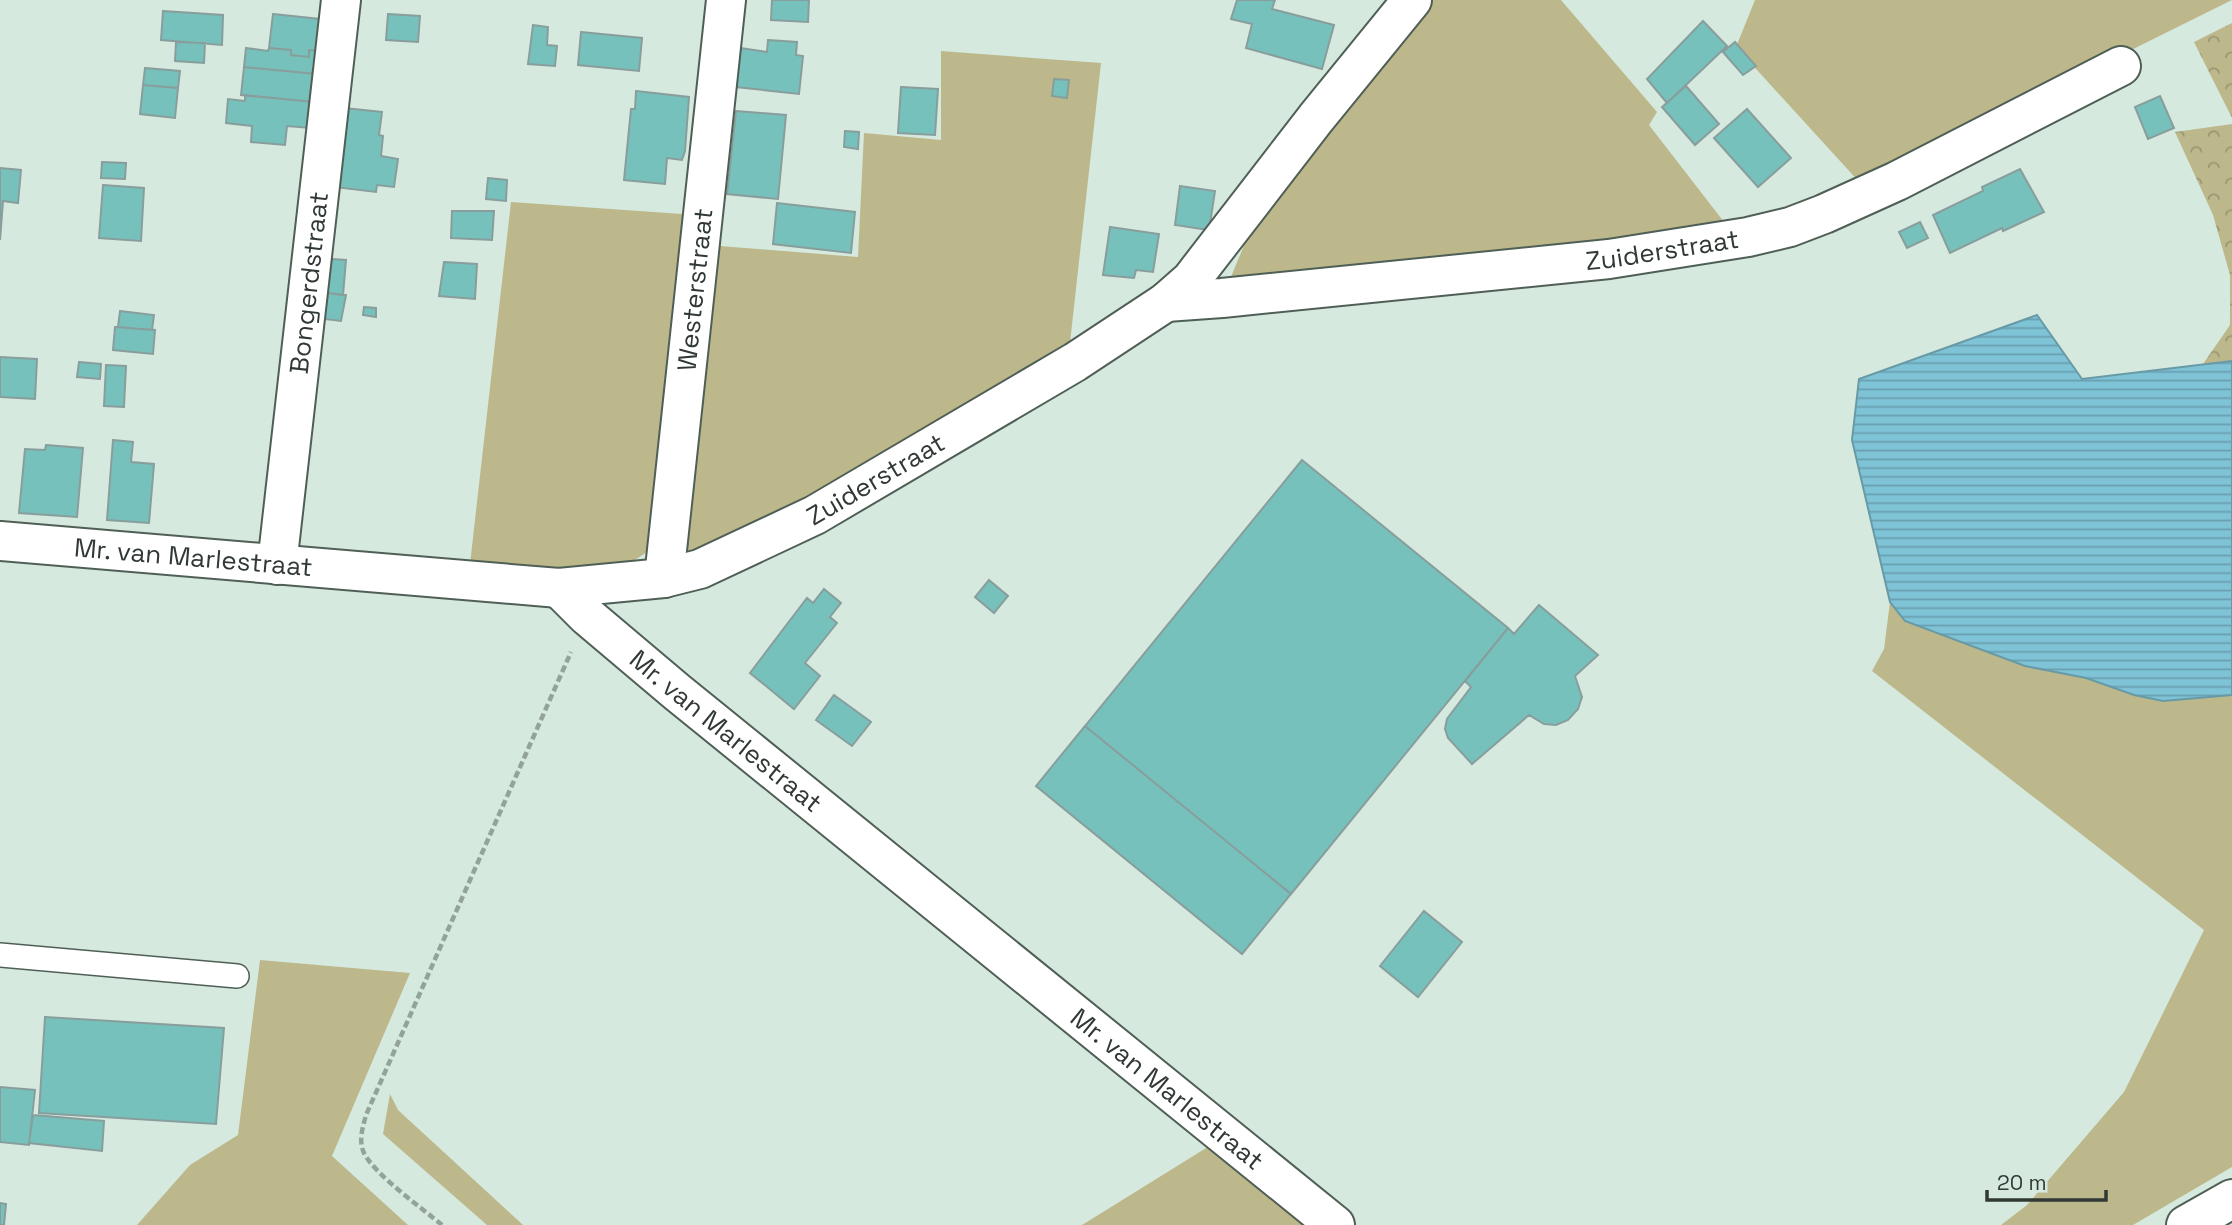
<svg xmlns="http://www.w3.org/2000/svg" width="2232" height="1225" font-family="'Space Grotesk',sans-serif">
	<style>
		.grass { fill: #bcb88c }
		.forest { fill: url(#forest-crowns) }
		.water { fill: url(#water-rules); stroke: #689aa6; stroke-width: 2 }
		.building { fill: #77c1bc; stroke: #889e9c; stroke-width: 2 }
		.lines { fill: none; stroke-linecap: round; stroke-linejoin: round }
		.service-casing { stroke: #4f5f56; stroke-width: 26 }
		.minor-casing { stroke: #4f5f56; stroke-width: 42 }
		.secondary-casing { stroke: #4f5f56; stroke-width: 42 }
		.path { stroke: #93a29a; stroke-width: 4.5; stroke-dasharray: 7 3.5; stroke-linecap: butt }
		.service { stroke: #fff; stroke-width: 23 }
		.minor { stroke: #fff; stroke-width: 38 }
		.secondary { stroke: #fff; stroke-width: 38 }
		.labels { text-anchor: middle; stroke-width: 5; stroke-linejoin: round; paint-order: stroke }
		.street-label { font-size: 26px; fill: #313935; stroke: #d6e9de }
	</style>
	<defs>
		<pattern id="forest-crowns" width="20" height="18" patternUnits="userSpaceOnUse" patternTransform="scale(1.75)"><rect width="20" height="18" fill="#bcb88c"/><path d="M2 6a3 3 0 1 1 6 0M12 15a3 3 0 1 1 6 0" fill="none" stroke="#999773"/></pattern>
		<pattern id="water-rules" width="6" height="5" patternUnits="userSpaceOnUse" patternTransform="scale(1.75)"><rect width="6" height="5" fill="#7fc3d7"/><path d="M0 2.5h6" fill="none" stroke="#699faf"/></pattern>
	</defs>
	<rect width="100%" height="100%" fill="#d6e9de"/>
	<!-- grass -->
	<path class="grass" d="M 1422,0 L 1561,0 L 1657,112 L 1649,125 L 1731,231 L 1228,284 L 1262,202 Z
		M 1755,0 L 2232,0 L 1861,184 L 1736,47 Z
		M 941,51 L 1101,63 L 1069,352 L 875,472 L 685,556 L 720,246 L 858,257 L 864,133 L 941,140 Z
		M 511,202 L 696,215 L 664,541 L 624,567 L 573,573 L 470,564 Z
		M 1890,602 L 1905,621 L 2025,666 L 2086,678 L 2134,695 L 2163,701 L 2232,695 L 2232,1167 L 2133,1225 L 2001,1225 L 2027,1205 L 2124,1092 L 2204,930 L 1872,671 L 1884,649 Z
		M 260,960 L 410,973 L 332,1156 L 408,1225 L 137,1225 L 190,1165 L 238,1135 Z
		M 390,1094 L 398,1110 L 523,1225 L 487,1225 L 383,1134 Z
		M 1211,1145 L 1315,1225 L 1082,1225 Z"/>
	<!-- forest -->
	<path class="forest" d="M 2232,23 L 2232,118 L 2194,42 Z
		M 2232,124 L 2232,361 L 2203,364 L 2230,325 L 2230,275 L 2213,215 L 2175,132 Z"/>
	<!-- water -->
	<path class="water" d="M 2037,315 L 2082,379 L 2232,361 L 2232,695 L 2163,701 L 2134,695 L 2086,678 L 2025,666 L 1905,621 L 1890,602 L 1852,440 L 1859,379 Z"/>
	<!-- building -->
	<path class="building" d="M 772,0 L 809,0 L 808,22 L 771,20 Z
		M 1237,0 L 1275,0 L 1272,9 L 1334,25 L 1322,69 L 1246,48 L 1252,24 L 1231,19 Z
		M 163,11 L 223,15 L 222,45 L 161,40 Z
		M 273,14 L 320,19 L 318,51 L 309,50 L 309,57 L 291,55 L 291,50 L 269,48 Z
		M 388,14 L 420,16 L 418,42 L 386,40 Z
		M 1703,21 L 1727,46 L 1667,103 L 1647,79 Z
		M 533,25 L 548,27 L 547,45 L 557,46 L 555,66 L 528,64 Z
		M 581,32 L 642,38 L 639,71 L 578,65 Z
		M 768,40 L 797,42 L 796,55 L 803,56 L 799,94 L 736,87 L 740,48 L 767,52 Z
		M 176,42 L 205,43 L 204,63 L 175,61 Z
		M 1735,42 L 1756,66 L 1743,75 L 1723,52 Z
		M 246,48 L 268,51 L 269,48 L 291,50 L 291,55 L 309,57 L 309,50 L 318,51 L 316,74 L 244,67 Z
		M 244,67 L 316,74 L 313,102 L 241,95 Z
		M 145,68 L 180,71 L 178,88 L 143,85 Z
		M 1054,79 L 1069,80 L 1067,98 L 1052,96 Z
		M 143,85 L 178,88 L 175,118 L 140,114 Z
		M 1686,86 L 1719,124 L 1695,145 L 1662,107 Z
		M 901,87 L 938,89 L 935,135 L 898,133 Z
		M 636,91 L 689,97 L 685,151 L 682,160 L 667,158 L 665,184 L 624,180 L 631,109 L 635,109 Z
		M 245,95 L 313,102 L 310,128 L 287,126 L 285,145 L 251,142 L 252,126 L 226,123 L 228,99 L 245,101 Z
		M 2160,96 L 2174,128 L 2148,139 L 2135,107 Z
		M 344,108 L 382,112 L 379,135 L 383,136 L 381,156 L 398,159 L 394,187 L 377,185 L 376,192 L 334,187 Z
		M 1747,109 L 1791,158 L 1758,187 L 1714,138 Z
		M 736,111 L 786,115 L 778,199 L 727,194 Z
		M 845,131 L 859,132 L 858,149 L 844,147 Z
		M 102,162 L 126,163 L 125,179 L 101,178 Z
		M 0,168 L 21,170 L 18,203 L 3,201 L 0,240 Z
		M 2020,169 L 2044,212 L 2003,231 L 2002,228 L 1950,253 L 1933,215 L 1983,191 L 1982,187 Z
		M 488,178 L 507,180 L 506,201 L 486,199 Z
		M 103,185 L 144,188 L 141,241 L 99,238 Z
		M 1180,186 L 1215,191 L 1209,230 L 1175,225 Z
		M 777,203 L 855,212 L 851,253 L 773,244 Z
		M 452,211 L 494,211 L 492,240 L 451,238 Z
		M 1920,222 L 1928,238 L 1907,248 L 1899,232 Z
		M 1110,227 L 1159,234 L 1153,272 L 1136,270 L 1134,278 L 1103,275 Z
		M 332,259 L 346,260 L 343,295 L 328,293 L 327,280 Z
		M 444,262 L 477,264 L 475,299 L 439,296 Z
		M 328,293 L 346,295 L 341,321 L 324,319 Z
		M 364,307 L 376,308 L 376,317 L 363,315 Z
		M 120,311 L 154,315 L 152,330 L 118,327 Z
		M 115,327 L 155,330 L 153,354 L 113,350 Z
		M 0,357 L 37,359 L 35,399 L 0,397 Z
		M 79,362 L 101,364 L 100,379 L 77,377 Z
		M 106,365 L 126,366 L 124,407 L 104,406 Z
		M 113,440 L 133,442 L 131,462 L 154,464 L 149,523 L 107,520 Z
		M 46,445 L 83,448 L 77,517 L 19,513 L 25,449 L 45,450 Z
		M 1302,460 L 1508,628 L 1291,894 L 1085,726 Z
		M 989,580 L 1008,596 L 994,613 L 975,597 Z
		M 824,589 L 841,603 L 830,617 L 837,623 L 805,663 L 820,676 L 794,709 L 750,673 L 807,598 L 813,603 Z
		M 1539,605 L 1598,655 L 1575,676 L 1582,697 L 1578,709 L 1568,720 L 1556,725 L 1544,724 L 1529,715 L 1472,764 L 1448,738 L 1445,729 L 1447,719 L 1471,687 L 1465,681 L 1508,628 L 1514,634 Z
		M 834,695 L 871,722 L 852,746 L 816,720 Z
		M 1085,726 L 1291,894 L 1242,954 L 1036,786 Z
		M 1424,911 L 1462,942 L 1418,997 L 1380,966 Z
		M 45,1017 L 224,1028 L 216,1124 L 39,1113 Z
		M 0,1087 L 35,1090 L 29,1145 L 0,1142 Z
		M 33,1115 L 104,1121 L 102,1151 L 29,1143 Z
		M 0,1203 L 6,1204 L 4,1225 L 0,1225 Z"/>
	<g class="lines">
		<defs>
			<path id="service" d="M 0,955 L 237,976"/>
			<g id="minor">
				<path id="s1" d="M 1166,302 L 1222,298 L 1609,259 L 1748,237 L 1790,227 L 1824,214 L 1897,181 L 2121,66"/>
				<path id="s2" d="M 0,541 L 559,588 L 664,578 L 700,569 L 815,515 L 1075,362 L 1166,302 L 1191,280 L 1316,118 L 1412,0"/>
				<path id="s3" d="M 277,565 L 341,0"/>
				<path id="s4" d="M 664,578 L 726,0"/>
				<path id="s5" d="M 559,588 L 587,616 L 677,692 L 1335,1225"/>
			</g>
			<path id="secondary" d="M 2186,1225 L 2232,1199"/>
		</defs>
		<!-- service casing -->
		<use href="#service" class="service-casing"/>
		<!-- minor casing -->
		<use href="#minor" class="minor-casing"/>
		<!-- secondary casing -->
		<use href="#secondary" class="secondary-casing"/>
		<!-- path -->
		<path class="path" d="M 442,1225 C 422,1208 375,1175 364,1153 C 358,1140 363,1127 366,1115 L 571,652"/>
		<!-- service -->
		<use href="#service" class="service"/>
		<!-- minor -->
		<use href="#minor" class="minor"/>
		<!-- secondary -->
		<use href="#secondary" class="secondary"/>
	</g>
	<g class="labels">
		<!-- street labels -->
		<g class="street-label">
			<text dy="9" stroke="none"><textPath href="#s1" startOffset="499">Zuiderstraat</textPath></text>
			<text dy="9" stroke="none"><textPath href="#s3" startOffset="284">Bongerdstraat</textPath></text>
			<text dy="9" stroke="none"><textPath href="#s4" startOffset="290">Westerstraat</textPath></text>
			<text dy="9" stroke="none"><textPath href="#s2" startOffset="901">Zuiderstraat</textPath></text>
			<text dy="9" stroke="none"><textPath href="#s2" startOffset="194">Mr. van Marlestraat</textPath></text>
			<text dy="9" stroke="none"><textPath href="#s5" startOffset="220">Mr. van Marlestraat</textPath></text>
			<text dy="9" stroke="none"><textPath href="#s5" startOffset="788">Mr. van Marlestraat</textPath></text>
		</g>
	</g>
	<!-- scale -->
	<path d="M1987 1190v10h119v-10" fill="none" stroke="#313935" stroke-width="3.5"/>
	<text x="1997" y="1190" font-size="21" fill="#313935" stroke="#d6e9de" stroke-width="5" paint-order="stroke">20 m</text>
</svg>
